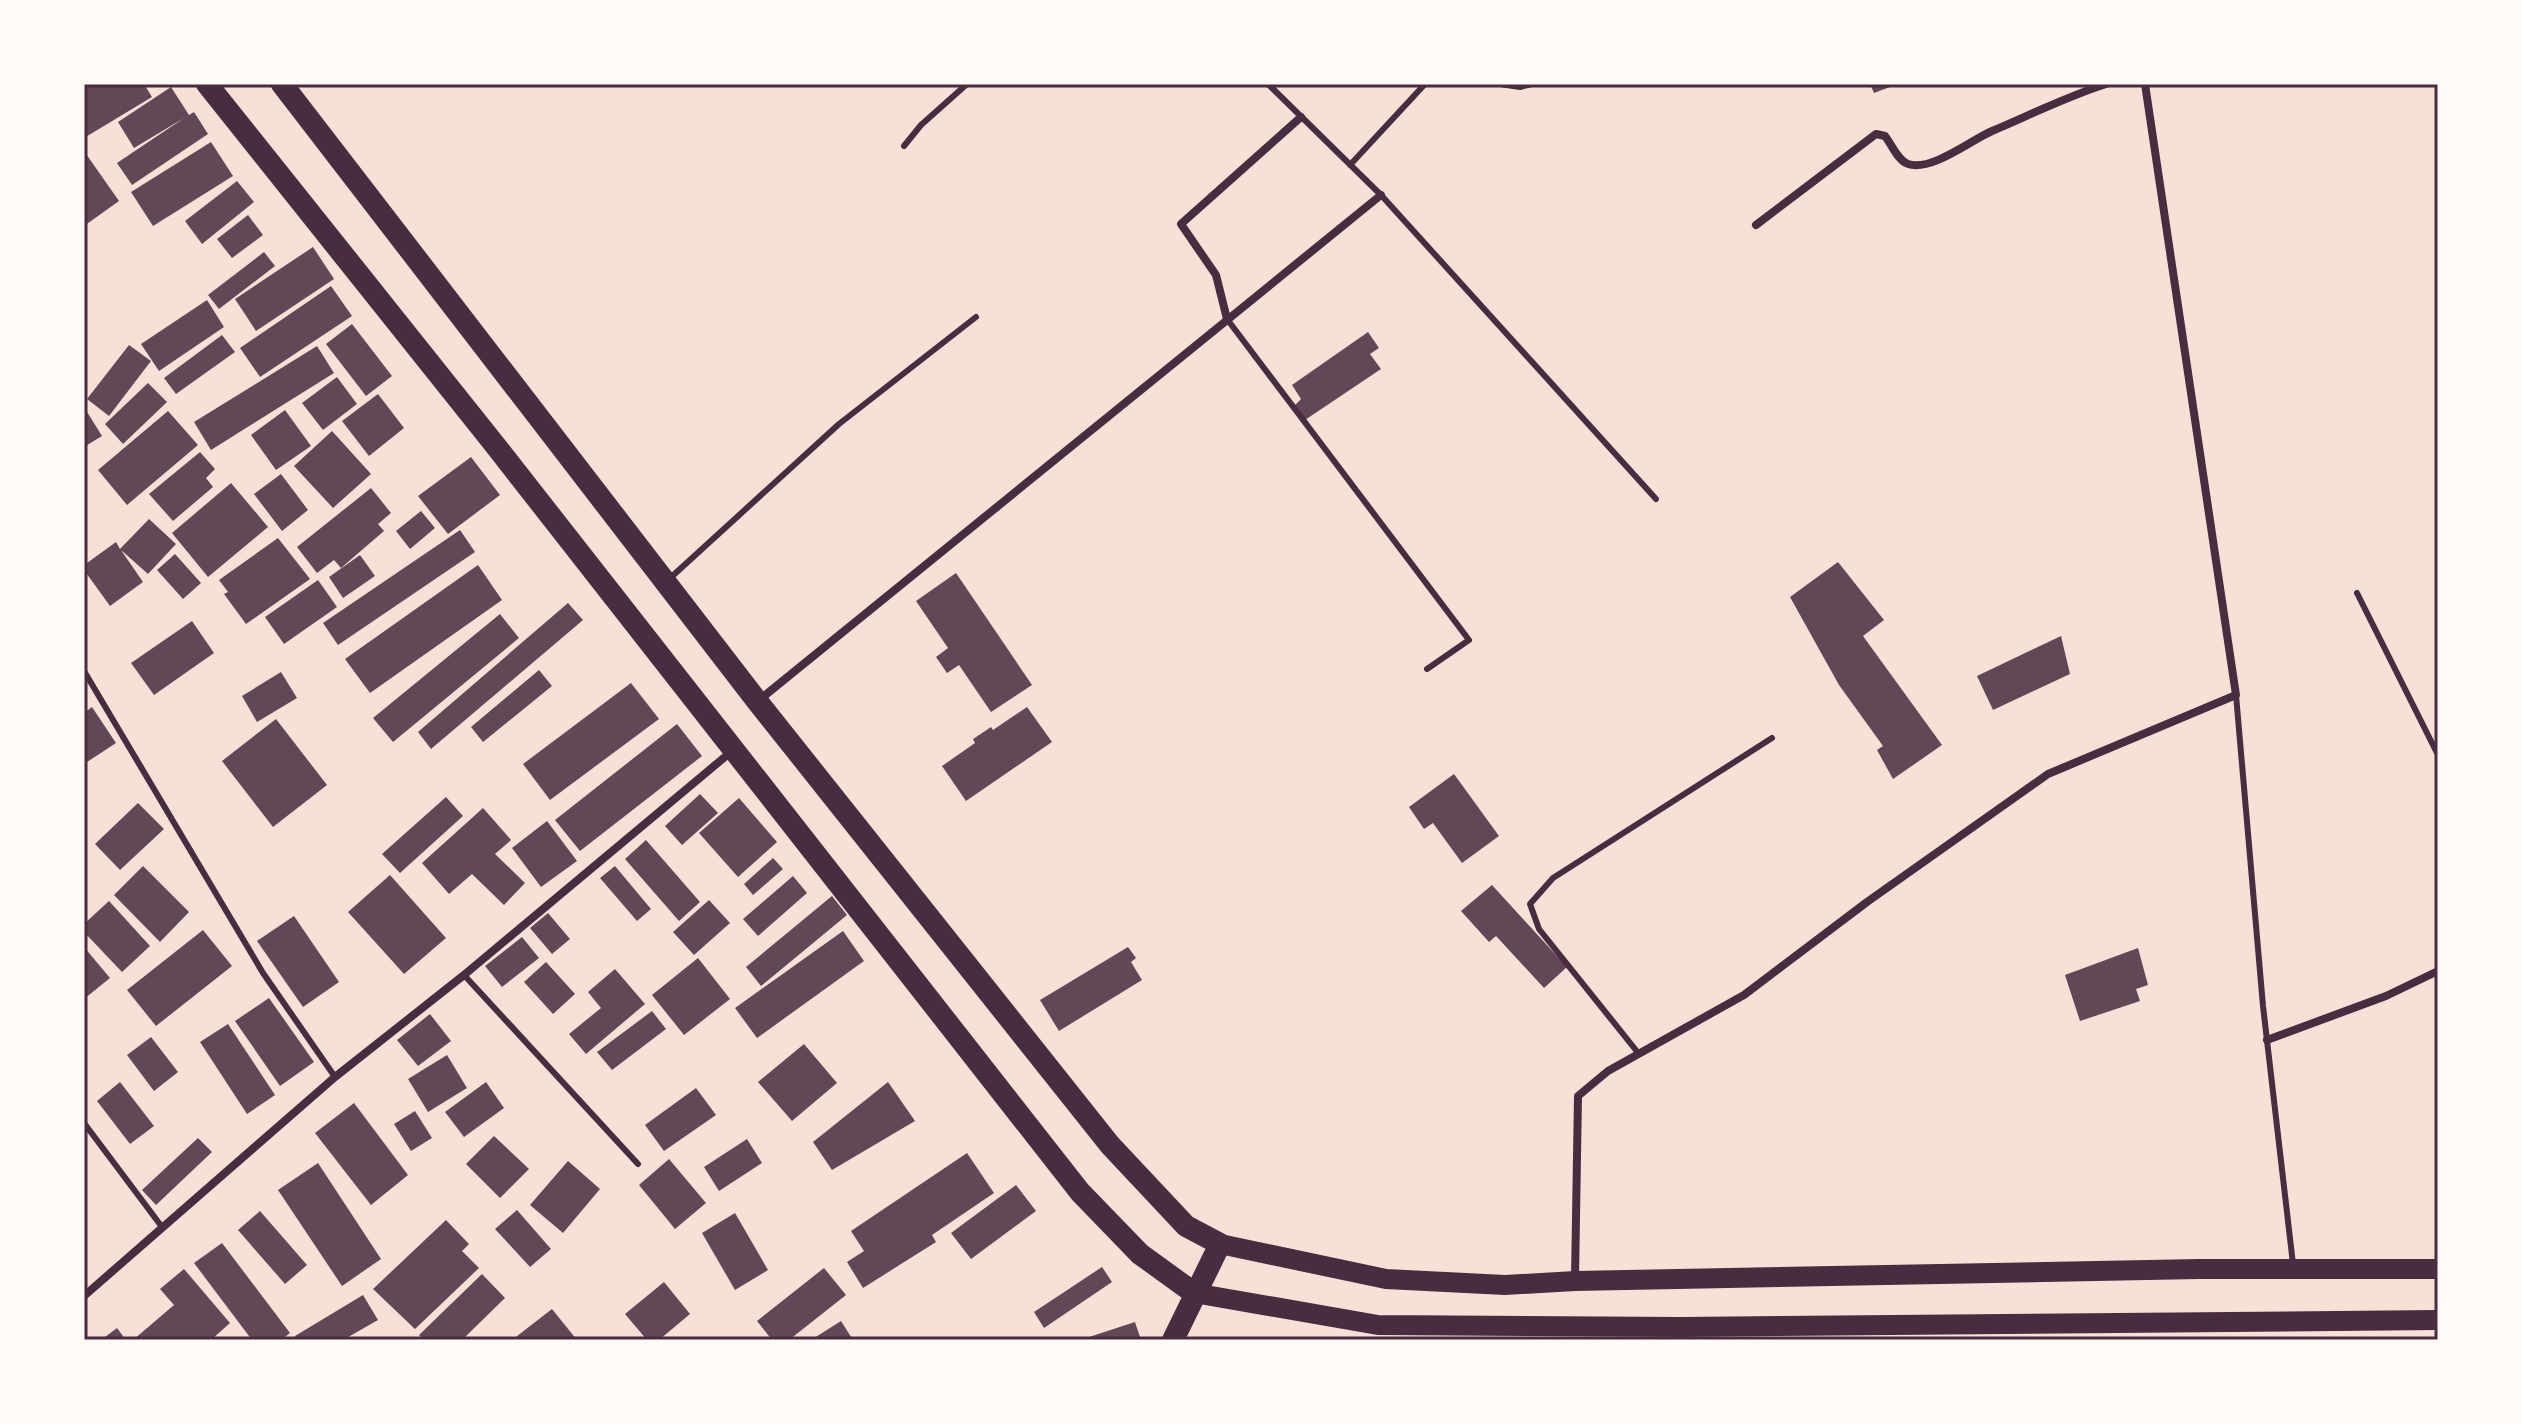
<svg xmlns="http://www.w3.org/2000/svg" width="2522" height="1424" font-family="Barlow,sans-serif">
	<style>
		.building { fill: #644757 }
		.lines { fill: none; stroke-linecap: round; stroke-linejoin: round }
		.service { stroke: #4a2c40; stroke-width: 6 }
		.minor { stroke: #4a2c40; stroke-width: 8 }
		.primary { stroke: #4a2c40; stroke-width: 20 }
		.trunk { stroke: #4a2c40; stroke-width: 22 }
		.neatline { fill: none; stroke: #4a2c40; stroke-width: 3 }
	</style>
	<rect width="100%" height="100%" fill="#f7e1d7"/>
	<!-- building -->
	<path class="building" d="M 84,84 L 144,84 L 152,97 L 84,138 Z
		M 1870,84 L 1898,84 L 1874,93 Z
		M 171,87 L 189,115 L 194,112 L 208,134 L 132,185 L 117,163 L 184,118 L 134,148 L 118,122 Z
		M 211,142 L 233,176 L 153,226 L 131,192 Z
		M 84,151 L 119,201 L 84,226 Z
		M 237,181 L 254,202 L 202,244 L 185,221 Z
		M 248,215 L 263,235 L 232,258 L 217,239 Z
		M 313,247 L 334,279 L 256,331 L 235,299 Z
		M 264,252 L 275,266 L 219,309 L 208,295 Z
		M 331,286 L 352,316 L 260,377 L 240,348 Z
		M 207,300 L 224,327 L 159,371 L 141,344 Z
		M 352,324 L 392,376 L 366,396 L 326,344 Z
		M 1368,332 L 1379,348 L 1370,354 L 1381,369 L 1305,420 L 1295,405 L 1301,399 L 1292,385 Z
		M 222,335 L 235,352 L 176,394 L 164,378 Z
		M 129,345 L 151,361 L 109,416 L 87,399 Z
		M 317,346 L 334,373 L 211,450 L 194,422 Z
		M 337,377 L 357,404 L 323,430 L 302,403 Z
		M 148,383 L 167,402 L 123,444 L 105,424 Z
		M 378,394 L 404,428 L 369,456 L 342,421 Z
		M 84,407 L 102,436 L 84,447 Z
		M 285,410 L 311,446 L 276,470 L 251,435 Z
		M 168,411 L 198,445 L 127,505 L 98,470 Z
		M 332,431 L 371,474 L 333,508 L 294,466 Z
		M 200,452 L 215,469 L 206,478 L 213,487 L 173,521 L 149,494 Z
		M 471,457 L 500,495 L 448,534 L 418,496 Z
		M 281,474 L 308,510 L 282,531 L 254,494 Z
		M 231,483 L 268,527 L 208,577 L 172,533 Z
		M 371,488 L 391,513 L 378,524 L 384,531 L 341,568 L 334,560 L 317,573 L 297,547 Z
		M 421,511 L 435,528 L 410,549 L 396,531 Z
		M 149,519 L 176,544 L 148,574 L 121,550 L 143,582 L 110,606 L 84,570 L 84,559 L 87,563 L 116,542 L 120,549 Z
		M 460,530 L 475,552 L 338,645 L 323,623 Z
		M 278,538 L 310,579 L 246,624 L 224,594 L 228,592 L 219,580 Z
		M 175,554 L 201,583 L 183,599 L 157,570 Z
		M 360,555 L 375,576 L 343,598 L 329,577 Z
		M 1838,562 L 1884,620 L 1863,636 L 1942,745 L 1893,779 L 1877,750 L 1883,746 L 1839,685 L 1790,597 Z
		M 478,565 L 502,600 L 370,693 L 345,659 Z
		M 956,573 L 1032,685 L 991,712 L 959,665 L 947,673 L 936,657 L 948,648 L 916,601 Z
		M 318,580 L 337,607 L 284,644 L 265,617 Z
		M 568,603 L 583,620 L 431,749 L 418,732 Z
		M 500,614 L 519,638 L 393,742 L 373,718 Z
		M 192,621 L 214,653 L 154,695 L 131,663 Z
		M 2061,636 L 2070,674 L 1993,710 L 1977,676 Z
		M 539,670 L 552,686 L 483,742 L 471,727 Z
		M 281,672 L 297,698 L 257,722 L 242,696 Z
		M 631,683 L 659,719 L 550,800 L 523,764 Z
		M 92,707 L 116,743 L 84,764 L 84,713 Z
		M 1027,707 L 1052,742 L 966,801 L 942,766 L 975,743 L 973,739 L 991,727 L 993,730 Z
		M 276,719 L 327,785 L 273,827 L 222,761 Z
		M 677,724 L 702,756 L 580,851 L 555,820 Z
		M 1454,774 L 1499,836 L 1462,863 L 1433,823 L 1424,829 L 1409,807 Z
		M 700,794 L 718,813 L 682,845 L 665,826 Z
		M 446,797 L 463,816 L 400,873 L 382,854 Z
		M 739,798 L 777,842 L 738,877 L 699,833 Z
		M 138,803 L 164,829 L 120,870 L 95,844 Z
		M 483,808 L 511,840 L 495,854 L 525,883 L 504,905 L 472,874 L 449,894 L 422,863 Z
		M 547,821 L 577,861 L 541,887 L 512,848 Z
		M 646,840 L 700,902 L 679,921 L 625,859 Z
		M 773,858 L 783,869 L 753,895 L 744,884 Z
		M 143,866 L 189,912 L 160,942 L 114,895 Z
		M 615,866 L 651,909 L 637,921 L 600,878 Z
		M 390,875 L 446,938 L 404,974 L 348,912 Z
		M 793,876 L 807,893 L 758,936 L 743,919 Z
		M 1492,885 L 1567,967 L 1544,988 L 1496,936 L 1489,942 L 1461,911 Z
		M 832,896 L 847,915 L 761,986 L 746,967 Z
		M 709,900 L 730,923 L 694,955 L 673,932 Z
		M 109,901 L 150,946 L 122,972 L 84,932 L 84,924 Z
		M 548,913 L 570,939 L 552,954 L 530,928 Z
		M 294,916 L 339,982 L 303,1007 L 257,941 Z
		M 203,930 L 232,966 L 156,1026 L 127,990 Z
		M 843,931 L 864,961 L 757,1038 L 735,1008 Z
		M 522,937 L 539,958 L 502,987 L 485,966 Z
		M 84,947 L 110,978 L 84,999 Z
		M 1128,947 L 1136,958 L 1131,962 L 1142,980 L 1059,1031 L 1040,1000 Z
		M 2138,948 L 2148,985 L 2136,989 L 2140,1001 L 2080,1021 L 2065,975 Z
		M 698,958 L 730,999 L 684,1035 L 652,995 Z
		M 546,962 L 575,994 L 553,1014 L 524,982 Z
		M 615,969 L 645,1004 L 586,1054 L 569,1034 L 601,1008 L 588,992 Z
		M 269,998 L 314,1062 L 280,1086 L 235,1021 Z
		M 652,1011 L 666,1029 L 612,1070 L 597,1052 Z
		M 430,1014 L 451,1041 L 418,1066 L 397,1040 Z
		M 228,1024 L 275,1095 L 247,1114 L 200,1042 Z
		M 151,1037 L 178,1072 L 154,1091 L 127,1055 Z
		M 804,1044 L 837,1083 L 792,1121 L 758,1082 Z
		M 447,1055 L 467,1088 L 428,1112 L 408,1079 Z
		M 120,1082 L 154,1126 L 130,1144 L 97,1101 Z
		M 486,1082 L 504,1108 L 464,1137 L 445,1112 Z
		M 888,1082 L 915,1121 L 832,1170 L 813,1142 Z
		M 696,1088 L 716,1115 L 664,1151 L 645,1125 Z
		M 354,1103 L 408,1175 L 371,1205 L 315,1133 Z
		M 415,1111 L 432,1138 L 411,1151 L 394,1124 Z
		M 494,1136 L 529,1169 L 500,1198 L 466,1164 Z
		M 198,1138 L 212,1152 L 156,1205 L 142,1190 Z
		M 747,1139 L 762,1163 L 719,1191 L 704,1167 Z
		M 967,1153 L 994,1193 L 932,1235 L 936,1242 L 863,1288 L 847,1262 L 864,1251 L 851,1231 Z
		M 669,1159 L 706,1203 L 675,1229 L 639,1185 Z
		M 568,1161 L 600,1189 L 563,1233 L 530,1205 Z
		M 318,1163 L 381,1259 L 342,1286 L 278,1190 Z
		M 1016,1185 L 1036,1211 L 971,1259 L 951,1233 Z
		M 517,1210 L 551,1249 L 530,1267 L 495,1229 Z
		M 260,1211 L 307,1265 L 285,1284 L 238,1230 Z
		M 735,1213 L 768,1270 L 735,1290 L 702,1233 Z
		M 446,1220 L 469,1244 L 462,1251 L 479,1268 L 415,1329 L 373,1289 Z
		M 222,1243 L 290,1333 L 281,1340 L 252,1340 L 194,1263 Z
		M 1102,1267 L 1112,1282 L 1044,1328 L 1034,1312 Z
		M 824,1268 L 846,1295 L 789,1340 L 772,1340 L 757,1321 Z
		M 184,1269 L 230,1323 L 211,1340 L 133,1340 L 174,1305 L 160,1289 Z
		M 482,1274 L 505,1298 L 462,1340 L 424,1340 L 419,1335 Z
		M 664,1282 L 690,1314 L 659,1340 L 647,1340 L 625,1314 Z
		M 363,1295 L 378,1320 L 343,1340 L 297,1340 L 295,1336 Z
		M 552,1309 L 577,1340 L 512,1340 Z
		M 841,1321 L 853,1340 L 811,1340 Z
		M 1135,1322 L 1141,1340 L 1083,1340 L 1083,1339 Z
		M 117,1328 L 126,1340 L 101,1340 Z"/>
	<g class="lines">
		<!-- service -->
		<path class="service" d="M 1268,84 L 1381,195 L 1656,499
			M 1500,84 L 1520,87 L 1532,84
			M 904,146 L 921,125 L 967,84
			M 1350,165 L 1425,84
			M 1227,319 L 1469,640 L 1427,669
			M 668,580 L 839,424 L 976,317
			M 2357,593 L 2438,755
			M 84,671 L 263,973 L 335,1077
			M 2236,695 L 2263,1006 L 2293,1264
			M 464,975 L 638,1164
			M 1639,1054 L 1539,929 L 1530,904 L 1553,878 L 1772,738
			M 84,1123 L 162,1227"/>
		<!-- minor -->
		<path class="minor" d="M 1756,225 L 1876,134 L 1885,136 C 1892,145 1898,161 1908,164 C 1931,172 1971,140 1992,131 C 2030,115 2068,96 2106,84
			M 1227,319 L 1216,275 L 1181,224 L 1301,117
			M 758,701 L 1381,195
			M 2267,1040 L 2386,996 L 2438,971
			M 1575,1279 L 1578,1096 L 1608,1071 L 1744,995 L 1867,902 L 2048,774 L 2236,695 L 2145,84
			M 84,1296 L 335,1077 L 464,975 L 732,751"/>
		<!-- primary -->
		<path class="primary" d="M 1220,1244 L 1386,1279 L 1505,1285 L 1575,1281 L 2199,1269 L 2438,1269
			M 1194,1293 L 1378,1325 L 1680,1327 L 2438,1320"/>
		<!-- trunk -->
		<path class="trunk" d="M 207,84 L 495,445 L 1080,1192 L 1140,1254 L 1194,1293
			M 282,84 L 757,701 L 1110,1145 L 1186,1226 L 1220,1244 L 1173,1340"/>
	</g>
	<!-- border -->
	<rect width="2522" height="1424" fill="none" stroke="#fffaf5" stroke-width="172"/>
	<rect x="86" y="86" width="2350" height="1252" class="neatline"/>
</svg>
